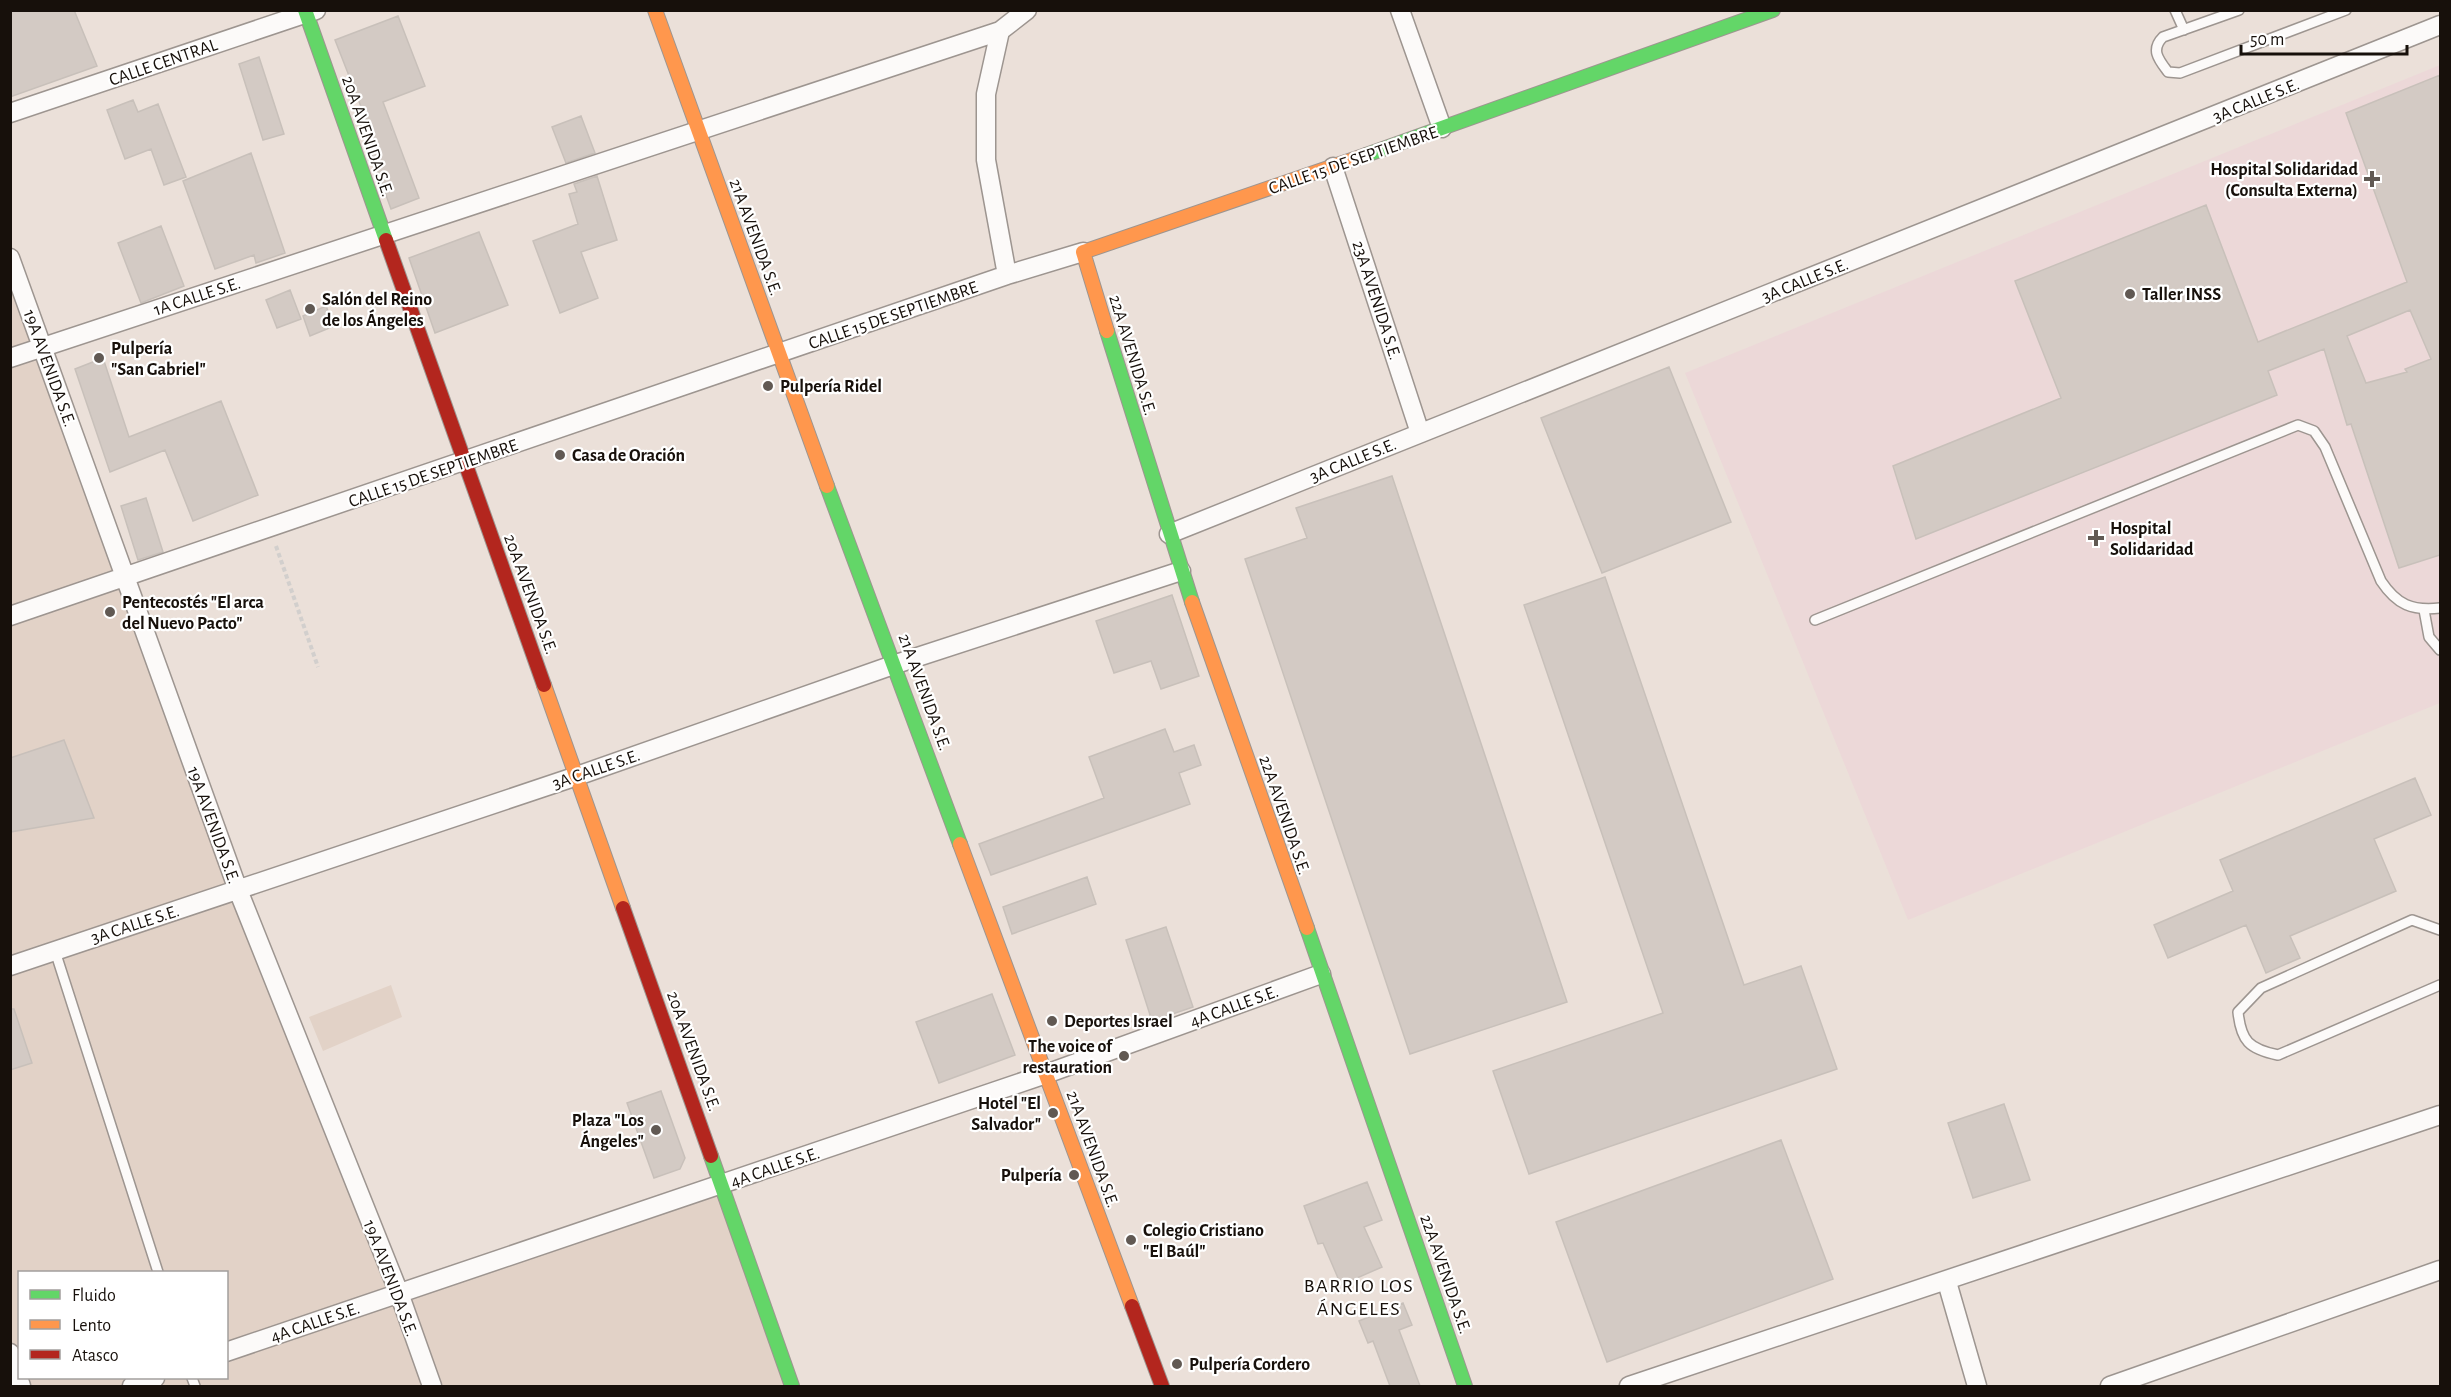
<svg xmlns="http://www.w3.org/2000/svg" width="2451" height="1397" font-family="'Alegreya Sans',sans-serif">
	<style>
		.commercial { fill: #e2d2c7; fill-rule: evenodd }
		.medical { fill: #ecd8d8 }
		.building { fill: #d3cac4; stroke: #c8c0ba; stroke-width: 1.5; fill-rule: evenodd }
		.lines { fill: none; stroke-linecap: round; stroke-linejoin: round }
		.lane-casing { stroke: #9d9590; stroke-width: 12 }
		.street-casing { stroke: #9d9590; stroke-width: 21 }
		.fast-casing { stroke: #9d9590; stroke-width: 16 }
		.slow-casing { stroke: #9d9590; stroke-width: 16 }
		.jam-casing { stroke: #9d9590; stroke-width: 16 }
		.path { stroke: #d2cfcd; stroke-width: 4; stroke-dasharray: 4.5 3; stroke-linecap: butt }
		.lane { stroke: #fcfaf9; stroke-width: 9 }
		.street { stroke: #fcfaf9; stroke-width: 18 }
		.fast { stroke: #63d668; stroke-width: 14 }
		.slow { stroke: #ff974d; stroke-width: 14 }
		.jam { stroke: #b3261e; stroke-width: 14 }
		.poi-dot { fill: #615953; stroke: #fff; stroke-width: 2 }
		.labels { text-anchor: middle; stroke-width: 4.5; stroke-linejoin: round; paint-order: stroke }
		.street-label { font-size: 18px; fill: #17100b; stroke: #fff }
		.poi-label { font-size: 18px; font-weight: bold; fill: #17100b; stroke: #fff; text-anchor: start }
		.neighbourhood-label { font-size: 20px; letter-spacing: 1.5px; fill: #17100b; stroke: #fff }
	</style>
	<rect width="100%" height="100%" fill="#ebe0d9"/>
	<!-- commercial -->
	<path class="commercial" d="M 10,258 L 399,1293 L 723,1185 L 793,1386 L 11,1386 ZM 20,1272 L 226,1272 L 226,1378 L 20,1378 Z
		M 391,985 L 402,1017 L 323,1051 L 309,1017 Z"/>
	<!-- medical -->
	<path class="medical" d="M 2440,65 L 2440,703 L 1908,920 L 1685,373 Z"/>
	<!-- building -->
	<path class="building" d="M 10,10 L 74,10 L 97,66 L 10,97 Z
		M 398,16 L 425,86 L 383,102 L 419,198 L 391,209 L 361,125 L 367,122 L 335,40 Z
		M 259,57 L 284,134 L 263,140 L 239,64 Z
		M 2440,75 L 2440,555 L 2399,568 L 2351,424 L 2347,425 L 2324,349 L 2268,371 L 2277,395 L 1916,539 L 1893,466 L 2061,398 L 2015,281 L 2206,205 L 2258,342 L 2407,282 L 2346,113 ZM 2410,310 L 2431,359 L 2405,369 L 2407,372 L 2366,383 L 2347,336 Z
		M 133,100 L 138,112 L 158,104 L 186,177 L 164,185 L 151,149 L 125,159 L 107,110 Z
		M 581,116 L 595,153 L 566,163 L 552,127 Z
		M 251,153 L 285,253 L 256,263 L 254,255 L 215,269 L 183,181 Z
		M 597,176 L 617,240 L 581,252 L 598,298 L 560,313 L 533,241 L 578,224 L 569,194 L 577,192 L 574,184 Z
		M 161,226 L 184,286 L 141,303 L 118,243 Z
		M 479,232 L 508,305 L 435,333 L 409,258 Z
		M 290,290 L 301,319 L 277,328 L 266,300 Z
		M 326,306 L 334,326 L 310,336 L 303,316 Z
		M 103,358 L 129,437 L 221,401 L 258,495 L 193,521 L 165,450 L 110,472 L 75,369 Z
		M 1669,367 L 1731,522 L 1602,573 L 1541,418 Z
		M 1392,476 L 1567,1002 L 1410,1054 L 1245,559 L 1307,538 L 1296,508 Z
		M 146,498 L 163,552 L 138,560 L 121,506 Z
		M 1605,577 L 1744,985 L 1801,966 L 1837,1069 L 1529,1174 L 1493,1071 L 1663,1013 L 1524,605 Z
		M 1172,595 L 1199,676 L 1161,689 L 1151,661 L 1114,673 L 1096,621 Z
		M 1165,729 L 1174,752 L 1194,745 L 1201,765 L 1179,773 L 1190,804 L 991,875 L 979,844 L 1104,798 L 1089,757 Z
		M 64,740 L 94,818 L 10,832 L 10,758 Z
		M 2415,778 L 2431,815 L 2374,839 L 2396,891 L 2290,936 L 2300,958 L 2266,973 L 2246,925 L 2168,958 L 2154,925 L 2233,891 L 2220,860 Z
		M 1087,877 L 1096,904 L 1012,934 L 1003,907 Z
		M 1166,927 L 1193,1007 L 1152,1021 L 1126,940 Z
		M 992,994 L 1015,1055 L 939,1083 L 916,1022 Z
		M 10,1009 L 14,1009 L 32,1063 L 10,1070 Z
		M 661,1091 L 685,1158 L 680,1169 L 654,1178 L 627,1103 Z
		M 2004,1104 L 2030,1180 L 1973,1198 L 1948,1123 Z
		M 1781,1140 L 1833,1279 L 1607,1362 L 1556,1222 Z
		M 1367,1182 L 1382,1220 L 1364,1227 L 1382,1267 L 1341,1285 L 1323,1243 L 1318,1244 L 1304,1206 Z
		M 1403,1303 L 1412,1325 L 1399,1330 L 1420,1386 L 1390,1386 L 1373,1341 L 1368,1343 L 1359,1321 Z"/>
	<g class="lines">
		<defs>
			<path id="lane" d="M 2175,10 L 2184,30
				M 2239,10 L 2163,37 C 2150,50 2159,60 2168,72 L 2180,73 L 2346,10
				M 2424,610 L 2429,637 L 2440,650
				M 1815,620 L 2298,425 L 2314,431 L 2325,447 L 2381,581 C 2397,605 2412,611 2440,608
				M 2440,930 L 2412,920 L 2261,988 L 2238,1012 C 2241,1041 2249,1049 2278,1055 L 2440,985
				M 55,951 L 158,1272
				M 192,1378 L 195,1386"/>
			<path id="street" d="M 1400,10 L 1442,128
				M 1000,31 L 986,94 L 986,160 L 1007,275
				M 10,113 L 316,10
				M 1333,167 L 1420,433
				M 10,258 L 238,890 L 399,1293 L 432,1386
				M 10,358 L 1000,31 L 1027,10
				M 1169,534 L 2440,25
				M 10,616 L 1007,275 L 1083,252
				M 10,966 L 577,776 L 896,664 L 1181,571
				M 1947,1282 L 1977,1386
				M 226,1352 L 1046,1074 L 1321,974
				M 10,1353 L 21,1386
				M 132,1386 L 155,1378
				M 1629,1386 L 2440,1115
				M 2110,1386 L 2440,1270"/>
			<path id="fast" d="M 305,10 L 386,240
				M 1366,155 L 1773,10
				M 1107,331 L 1192,602
				M 827,486 L 960,844
				M 1307,928 L 1465,1386
				M 711,1156 L 792,1386"/>
			<path id="slow" d="M 655,10 L 827,486
				M 1107,331 L 1083,252 L 1366,155
				M 1192,602 L 1307,928
				M 544,685 L 623,908
				M 960,844 L 1132,1306"/>
			<path id="jam" d="M 386,240 L 544,685
				M 623,908 L 711,1156
				M 1132,1306 L 1162,1386"/>
		</defs>
		<!-- lane casing -->
		<use href="#lane" class="lane-casing"/>
		<!-- street casing -->
		<use href="#street" class="street-casing"/>
		<!-- fast casing -->
		<use href="#fast" class="fast-casing"/>
		<!-- slow casing -->
		<use href="#slow" class="slow-casing"/>
		<!-- jam casing -->
		<use href="#jam" class="jam-casing"/>
		<!-- path -->
		<path class="path" d="M 276,546 L 318,667"/>
		<!-- lane -->
		<use href="#lane" class="lane"/>
		<!-- street -->
		<use href="#street" class="street"/>
		<!-- fast -->
		<use href="#fast" class="fast"/>
		<!-- slow -->
		<use href="#slow" class="slow"/>
		<!-- jam -->
		<use href="#jam" class="jam"/>
	</g>
	<!-- markers -->
	<g class="poi-dot">
		<path d="M2369 170h6v6h6v6h-6v6h-6v-6h-6v-6h6z"/>
		<circle cx="2130" cy="294" r="6"/>
		<circle cx="310" cy="309" r="6"/>
		<circle cx="99" cy="358" r="6"/>
		<circle cx="768" cy="386" r="6"/>
		<circle cx="560" cy="455" r="6"/>
		<path d="M2093 529h6v6h6v6h-6v6h-6v-6h-6v-6h6z"/>
		<circle cx="110" cy="612" r="6"/>
		<circle cx="1052" cy="1021" r="6"/>
		<circle cx="1124" cy="1056" r="6"/>
		<circle cx="1053" cy="1113" r="6"/>
		<circle cx="656" cy="1130" r="6"/>
		<circle cx="1074" cy="1175" r="6"/>
		<circle cx="1131" cy="1240" r="6"/>
		<circle cx="1177" cy="1364" r="6"/>
	</g>
	<g class="labels">
		<!-- street labels -->
		<g class="street-label">
			<text transform="translate(163 62) rotate(-19)" y="6">CALLE CENTRAL</text>
			<text transform="translate(2256 100) rotate(-22)" y="6">3A CALLE S.E.</text>
			<text transform="translate(368 136) rotate(71)" y="6">20A AVENIDA S.E.</text>
			<text transform="translate(1353 160) rotate(-19)" y="6">CALLE 15 DE SEPTIEMBRE</text>
			<text transform="translate(756 237) rotate(70)" y="6">21A AVENIDA S.E.</text>
			<text transform="translate(1805 280) rotate(-22)" y="6">3A CALLE S.E.</text>
			<text transform="translate(197 296) rotate(-18)" y="6">1A CALLE S.E.</text>
			<text transform="translate(1377 300) rotate(72)" y="6">23A AVENIDA S.E.</text>
			<text transform="translate(893 315) rotate(-19)" y="6">CALLE 15 DE SEPTIEMBRE</text>
			<text transform="translate(1133 355) rotate(73)" y="6">22A AVENIDA S.E.</text>
			<text transform="translate(50 368) rotate(70)" y="6">19A AVENIDA S.E.</text>
			<text transform="translate(1353 460) rotate(-22)" y="6">3A CALLE S.E.</text>
			<text transform="translate(433 473) rotate(-19)" y="6">CALLE 15 DE SEPTIEMBRE</text>
			<text transform="translate(531 594) rotate(70)" y="6">20A AVENIDA S.E.</text>
			<text transform="translate(925 692) rotate(70)" y="6">21A AVENIDA S.E.</text>
			<text transform="translate(596 769) rotate(-19)" y="6">3A CALLE S.E.</text>
			<text transform="translate(1285 815) rotate(71)" y="6">22A AVENIDA S.E.</text>
			<text transform="translate(214 825) rotate(70)" y="6">19A AVENIDA S.E.</text>
			<text transform="translate(135 924) rotate(-18)" y="6">3A CALLE S.E.</text>
			<text transform="translate(1234 1006) rotate(-20)" y="6">4A CALLE S.E.</text>
			<text transform="translate(694 1051) rotate(70)" y="6">20A AVENIDA S.E.</text>
			<text transform="translate(1093 1149) rotate(70)" y="6">21A AVENIDA S.E.</text>
			<text transform="translate(775 1167) rotate(-19)" y="6">4A CALLE S.E.</text>
			<text transform="translate(1446 1274) rotate(71)" y="6">22A AVENIDA S.E.</text>
			<text transform="translate(391 1278) rotate(69)" y="6">19A AVENIDA S.E.</text>
			<text transform="translate(315 1322) rotate(-19)" y="6">4A CALLE S.E.</text>
		</g>
		<!-- poi labels -->
		<g class="poi-label">
			<text x="2358" y="175" text-anchor="end">Hospital Solidaridad<tspan x="2358" dy="21">(Consulta Externa)</tspan></text>
			<text x="2142" y="300">Taller INSS</text>
			<text x="322" y="305">Salón del Reino<tspan x="322" dy="21">de los Ángeles</tspan></text>
			<text x="111" y="354">Pulpería<tspan x="111" dy="21">"San Gabriel"</tspan></text>
			<text x="780" y="392">Pulpería Ridel</text>
			<text x="572" y="461">Casa de Oración</text>
			<text x="2110" y="534">Hospital<tspan x="2110" dy="21">Solidaridad</tspan></text>
			<text x="122" y="608">Pentecostés "El arca<tspan x="122" dy="21">del Nuevo Pacto"</tspan></text>
			<text x="1064" y="1027">Deportes Israel</text>
			<text x="1112" y="1052" text-anchor="end">The voice of<tspan x="1112" dy="21">restauration</tspan></text>
			<text x="1041" y="1109" text-anchor="end">Hotel "El<tspan x="1041" dy="21">Salvador"</tspan></text>
			<text x="644" y="1126" text-anchor="end">Plaza "Los<tspan x="644" dy="21">Ángeles"</tspan></text>
			<text x="1062" y="1181" text-anchor="end">Pulpería</text>
			<text x="1143" y="1236">Colegio Cristiano<tspan x="1143" dy="21">"El Baúl"</tspan></text>
			<text x="1189" y="1370">Pulpería Cordero</text>
		</g>
		<!-- neighbourhood labels -->
		<g class="neighbourhood-label">
			<text x="1359" y="1292">BARRIO LOS<tspan x="1359" dy="23">ÁNGELES</tspan></text>
		</g>
	</g>
	<!-- border -->
	<rect width="2451" height="1397" fill="none" stroke="#17100b" stroke-width="24"/>
	<!-- legend -->
	<rect x="18" y="1271" width="210" height="108" fill="#ffffff" stroke="#a29f9d" stroke-width="1.5"/>
	<rect x="30" y="1290" width="30" height="9" fill="#63d668" stroke="#a29f9d" stroke-width="1.5"/>
	<text x="72" y="1301" font-size="18" fill="#17100b">Fluido</text>
	<rect x="30" y="1320" width="30" height="9" fill="#ff974d" stroke="#a29f9d" stroke-width="1.5"/>
	<text x="72" y="1331" font-size="18" fill="#17100b">Lento</text>
	<rect x="30" y="1350" width="30" height="9" fill="#b3261e" stroke="#a29f9d" stroke-width="1.5"/>
	<text x="72" y="1361" font-size="18" fill="#17100b">Atasco</text>
	<!-- scale -->
	<path d="M2241 45v9h166v-9" fill="none" stroke="#17100b" stroke-width="3"/>
	<text x="2250" y="45" font-size="18" fill="#17100b" stroke="#ffffff" stroke-width="4.5" paint-order="stroke">50 m</text>
</svg>
